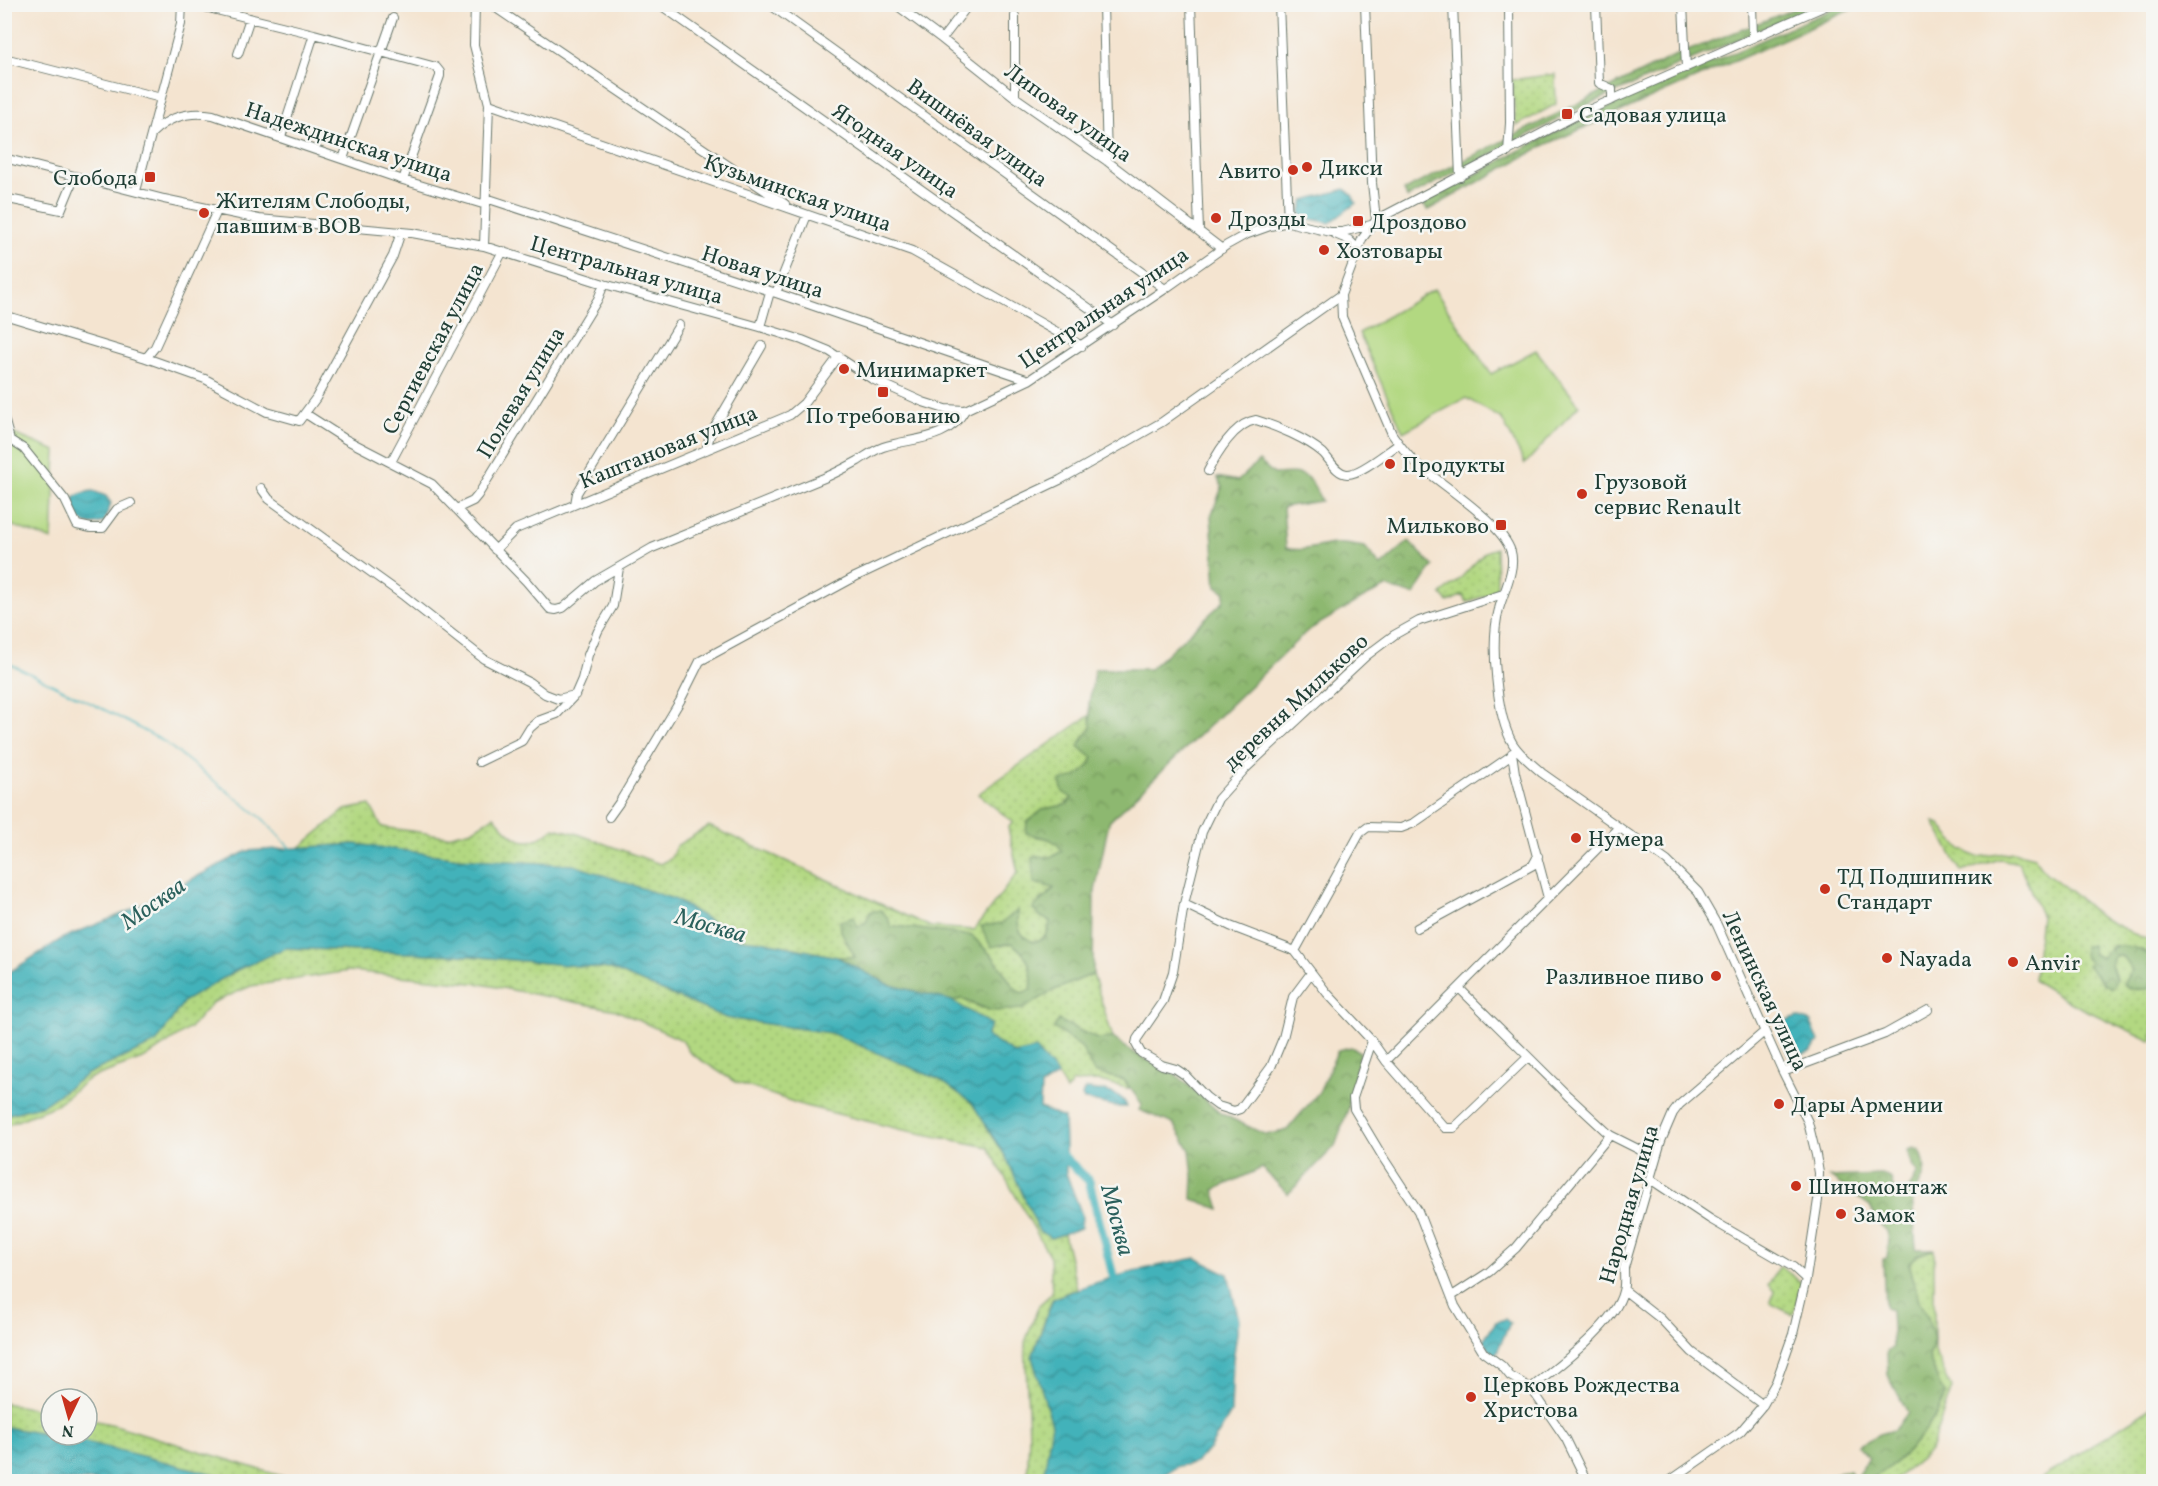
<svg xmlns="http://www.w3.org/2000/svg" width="2158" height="1486" font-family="Vollkorn,serif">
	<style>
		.grass { fill: url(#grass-dots); stroke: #688a5a; stroke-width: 1.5 }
		.forest { fill: url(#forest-crowns); stroke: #567a52; stroke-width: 1.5 }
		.garden { fill: #b2d881; stroke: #688a5a; stroke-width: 1.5 }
		.water { fill: url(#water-waves); stroke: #307877; stroke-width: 1.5 }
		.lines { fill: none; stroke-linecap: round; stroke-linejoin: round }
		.stream { stroke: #42b2ba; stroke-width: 1.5 }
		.river { stroke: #42b2ba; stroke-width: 9 }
		.minor-casing { stroke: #6a776b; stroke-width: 10 }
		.minor { stroke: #fff; stroke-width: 8 }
		.poi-dot { fill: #c8321e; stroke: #f6f6f2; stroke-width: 2 }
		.labels { text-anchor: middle; stroke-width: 5; stroke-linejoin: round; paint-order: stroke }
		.street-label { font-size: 22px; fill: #1f3d34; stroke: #f6f6f2 }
		.poi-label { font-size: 22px; fill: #1f3d34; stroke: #f6f6f2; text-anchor: start }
		.water-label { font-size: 24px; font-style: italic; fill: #2a605c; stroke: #f6f6f2 }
	</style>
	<defs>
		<pattern id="grass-dots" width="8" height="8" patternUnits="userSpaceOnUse" patternTransform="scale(1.5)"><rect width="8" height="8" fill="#b2d881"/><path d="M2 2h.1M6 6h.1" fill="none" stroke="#99ba70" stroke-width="1.8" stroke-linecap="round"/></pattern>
		<pattern id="forest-crowns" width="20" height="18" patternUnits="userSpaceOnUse" patternTransform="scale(1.5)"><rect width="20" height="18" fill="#8db86f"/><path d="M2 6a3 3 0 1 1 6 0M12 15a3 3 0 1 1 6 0" fill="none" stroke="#73975c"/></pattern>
		<pattern id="water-waves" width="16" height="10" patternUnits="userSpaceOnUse" patternTransform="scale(1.5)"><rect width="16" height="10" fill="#42b2ba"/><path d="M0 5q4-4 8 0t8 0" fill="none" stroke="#379298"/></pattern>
	</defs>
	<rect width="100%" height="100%" fill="#f6f6f2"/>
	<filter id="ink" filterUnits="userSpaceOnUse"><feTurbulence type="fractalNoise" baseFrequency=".0167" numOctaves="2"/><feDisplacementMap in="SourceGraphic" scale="12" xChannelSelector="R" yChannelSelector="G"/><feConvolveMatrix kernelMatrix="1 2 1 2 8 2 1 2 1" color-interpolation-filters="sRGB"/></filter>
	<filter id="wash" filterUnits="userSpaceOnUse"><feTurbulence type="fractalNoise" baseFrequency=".008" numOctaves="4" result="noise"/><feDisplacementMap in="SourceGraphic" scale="24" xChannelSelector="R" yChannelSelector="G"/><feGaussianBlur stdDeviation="1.35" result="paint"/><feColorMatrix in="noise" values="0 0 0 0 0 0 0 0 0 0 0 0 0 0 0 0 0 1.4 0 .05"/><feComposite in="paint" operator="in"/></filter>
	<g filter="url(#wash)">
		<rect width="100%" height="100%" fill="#f4e4d0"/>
		<!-- grass -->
		<path class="grass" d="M 1555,74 L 1556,104 L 1516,126 L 1512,80 Z
			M 1496,548 L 1497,590 L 1495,592 L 1467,602 L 1463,595 L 1448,602 L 1441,594 L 1457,582 L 1485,552 Z
			M 1090,715 L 1091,728 L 1078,746 L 1093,757 C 1088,769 1082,775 1071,779 L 1073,797 L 1065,805 L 1044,809 L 1027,822 L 1037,837 C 1050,838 1056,840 1062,851 L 1052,857 L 1032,857 L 1044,885 L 1054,888 L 1048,896 L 1039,900 L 1041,916 L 1050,921 C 1049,934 1045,939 1032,942 C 1017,933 1018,928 1018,911 L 1001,946 L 1012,943 C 1028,954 1034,971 1031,990 L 1021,993 L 1013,986 L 994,958 L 972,936 L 902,927 L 891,927 L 866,922 L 857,927 L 845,941 L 852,949 L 855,958 L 837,957 L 761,941 L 740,939 L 676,900 L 459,858 L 355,844 L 299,848 L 345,810 L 370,805 L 382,827 L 447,836 L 472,830 L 494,816 C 514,840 526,852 554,828 L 575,833 L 660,864 L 671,858 L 676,846 L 709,826 L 931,927 L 974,930 L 1018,872 L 1008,828 L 1013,822 L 978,794 Z
			M 1934,822 L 1940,824 L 1948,835 L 1962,850 L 1977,857 L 2014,852 L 2034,857 L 2046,873 L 2077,896 L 2100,917 L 2153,943 L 2153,960 C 2144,944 2128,949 2113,945 L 2101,958 L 2094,954 L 2087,965 L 2104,984 L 2116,980 L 2111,964 L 2114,956 L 2122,956 L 2133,970 L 2123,984 C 2135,992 2145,992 2153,981 L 2153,1040 L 2151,1041 L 2071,1003 L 2034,980 L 2041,915 L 2019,863 L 2000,859 L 1961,872 Z
			M 285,948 L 458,955 L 611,969 L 726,1018 L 831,1033 L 940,1080 L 972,1103 L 1006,1157 L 1051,1238 L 1064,1234 L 1077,1288 L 1052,1299 L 1032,1357 L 1052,1424 L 1043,1481 L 1027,1481 L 1029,1436 L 1025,1342 L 1039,1305 L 1052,1293 L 1050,1257 L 988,1147 L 899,1129 L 805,1106 L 735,1082 L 690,1053 L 682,1040 L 616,1010 L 481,984 L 349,971 L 251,986 L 212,1003 L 190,1028 L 145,1058 L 88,1079 L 56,1105 L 5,1126 L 5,1115 L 43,1105 L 89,1073 L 156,1043 L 184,1001 L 237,970 Z
			M 1093,974 L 1113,1038 L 1097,1039 L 1058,1020 L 1054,1028 L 1081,1047 L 1094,1072 L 1124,1080 L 1130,1089 L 1100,1081 L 1073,1082 L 1066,1091 L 1058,1075 L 1035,1049 L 1015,1054 L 986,1036 L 991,1024 L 952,1001 L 962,999 L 981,1008 L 1023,1009 L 1052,991 Z
			M 1934,1249 L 1934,1351 L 1952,1388 L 1930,1451 L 1893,1481 L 1860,1482 C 1868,1478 1878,1475 1885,1470 C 1908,1455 1938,1420 1945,1394 L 1940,1386 L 1929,1358 L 1928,1319 L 1919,1301 L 1909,1262 L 1916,1256 Z
			M 1780,1266 L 1802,1283 L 1793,1315 L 1770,1303 L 1775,1292 L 1768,1285 Z
			M 4,1403 L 51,1412 L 51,1435 L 5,1427 Z
			M 2153,1406 L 2153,1478 L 2149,1481 L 2037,1481 Z
			M 87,1419 L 115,1425 L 297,1481 L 241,1481 L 51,1435 L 87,1435 Z"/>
		<!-- forest -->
		<path class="forest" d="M 1804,5 L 1817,5 L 1580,108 L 1407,198 L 1404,190 L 1672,57 Z
			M 1842,5 L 1861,5 L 1545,145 L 1428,210 L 1422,204 L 1522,149 L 1600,111 Z
			M 1259,461 L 1274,474 C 1305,472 1309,472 1321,501 L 1283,507 L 1286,548 C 1303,553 1319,545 1335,544 C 1345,543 1356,546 1365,547 L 1381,566 L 1409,541 L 1433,566 L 1414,595 L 1386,587 L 1365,597 L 1307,631 L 1109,822 L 1094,896 L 1093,974 L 1052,991 L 1023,1009 L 992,1011 L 962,999 L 952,1001 L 887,984 L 837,957 L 855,957 L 841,931 L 840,921 L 854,917 L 858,927 L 866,922 L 870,912 L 881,910 L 888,918 L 891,927 L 902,927 L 972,936 L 994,958 L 1013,986 L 1021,993 L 1031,990 C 1034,971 1028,954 1011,943 L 991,947 L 981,926 L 1002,923 L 1018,910 C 1018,928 1016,933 1033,942 C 1046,939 1049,934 1050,921 L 1041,917 L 1033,909 C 1039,900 1048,897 1054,888 L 1034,883 L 1032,857 L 1052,857 L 1062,851 C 1053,835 1042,839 1026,833 L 1027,822 L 1044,809 L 1065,805 L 1072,798 L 1063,792 L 1060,781 C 1077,778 1086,773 1093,758 L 1078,746 L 1091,728 L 1089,704 L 1095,669 L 1150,669 L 1223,602 L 1225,592 L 1216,587 L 1211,516 L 1222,487 L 1217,477 L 1238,481 Z
			M 2092,945 L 2094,954 L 2101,958 C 2113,938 2136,946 2152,957 L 2153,982 L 2148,989 L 2131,989 L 2123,984 L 2132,970 L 2122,956 L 2114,956 L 2111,964 L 2116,980 L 2112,988 L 2104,984 L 2087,965 L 2089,961 L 2083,955 L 2084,947 Z
			M 1058,1020 L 1097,1039 L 1113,1038 L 1134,1053 L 1179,1077 L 1220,1113 L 1266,1135 L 1287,1130 L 1319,1092 L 1338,1050 L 1351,1047 L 1360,1052 L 1348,1109 L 1335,1146 L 1288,1194 L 1262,1168 L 1214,1190 L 1220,1209 L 1192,1199 L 1193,1176 L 1190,1150 L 1174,1124 L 1139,1110 L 1142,1104 L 1124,1080 L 1094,1072 L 1081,1047 L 1054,1028 Z
			M 1914,1148 L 1920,1151 C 1929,1168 1924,1181 1912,1195 L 1916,1249 L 1934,1249 L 1916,1256 L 1909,1263 L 1919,1301 L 1928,1319 L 1934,1339 L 1929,1358 L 1940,1386 L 1945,1394 C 1937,1424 1892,1475 1860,1482 C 1845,1484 1827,1482 1813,1481 L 1841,1472 L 1850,1471 L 1855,1479 L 1869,1458 L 1857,1446 L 1880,1434 L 1894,1430 L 1908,1413 L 1888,1375 L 1887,1352 L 1893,1347 L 1891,1310 L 1885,1308 L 1883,1259 L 1887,1258 L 1889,1241 L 1887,1231 L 1878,1222 L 1870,1206 L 1830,1177 L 1883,1175 L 1891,1179 L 1893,1188 L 1907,1192 L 1918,1172 L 1913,1167 L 1908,1150 Z"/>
		<!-- garden -->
		<path class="garden" d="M 1434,289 L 1491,374 L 1536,350 L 1579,405 L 1525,464 L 1502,419 L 1466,398 L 1403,432 L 1359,333 Z
			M 4,430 L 56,451 L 52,540 L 5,523 Z"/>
		<!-- water -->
		<path class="water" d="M 1345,189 L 1352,195 L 1356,203 L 1330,223 L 1305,218 L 1300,214 L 1304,200 Z
			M 93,491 L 106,496 L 111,503 L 104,522 C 93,526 87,525 77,519 C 71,499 70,494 93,491 Z
			M 355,844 L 459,858 L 574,865 L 676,900 L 740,939 L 761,941 L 837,957 L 887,984 L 952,1001 L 991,1024 L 986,1036 L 1015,1054 L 1035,1049 L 1058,1075 L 1041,1086 L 1040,1108 L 1064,1118 L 1066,1173 L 1082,1215 L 1081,1228 L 1051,1238 L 1039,1231 L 1006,1157 L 972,1103 L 940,1080 L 831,1033 L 726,1018 L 611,969 L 458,955 L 285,948 L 237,970 L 184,1001 L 156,1043 L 89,1073 L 43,1105 L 5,1115 L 5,975 L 63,938 L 127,912 L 247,851 Z
			M 1797,1017 L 1811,1022 L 1819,1042 L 1811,1051 L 1793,1058 L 1790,1056 L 1780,1035 L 1779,1029 L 1784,1022 Z
			M 1087,1089 C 1101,1090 1123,1092 1127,1107 C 1115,1108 1097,1101 1084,1100 L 1082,1096 L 1084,1091 Z
			M 1196,1258 L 1228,1274 L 1239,1320 L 1233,1360 L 1231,1413 L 1210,1448 L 1195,1463 L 1178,1466 L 1153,1481 L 1043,1481 L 1052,1424 L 1032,1357 L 1053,1299 C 1101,1278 1144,1268 1196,1258 Z
			M 1505,1319 L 1510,1323 L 1495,1356 L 1483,1340 L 1496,1322 Z
			M 4,1427 L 74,1439 L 241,1481 L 5,1481 Z"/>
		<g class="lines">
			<!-- stream -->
			<path class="stream" d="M 4,661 L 107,711 L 163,741 L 263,819 L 290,848"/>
			<!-- river -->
			<path class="river" d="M 1057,1150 L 1089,1181 L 1116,1287"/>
		</g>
	</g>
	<g filter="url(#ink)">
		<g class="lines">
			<defs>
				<path id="minor" d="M 192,4 L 314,34 L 436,67 L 440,72 L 440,76 L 403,180
					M 475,4 L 474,45 L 489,104 L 484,246
					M 490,4 L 785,204
					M 659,4 L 1113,325
					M 769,4 L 1165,289
					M 895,4 L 942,39 L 1015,97 L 1107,161 L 1222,249
					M 1103,4 L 1107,161
					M 1191,4 L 1199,231
					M 1279,4 L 1288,222
					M 1365,4 L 1372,183 L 1376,220
					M 1453,4 L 1460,177
					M 1596,4 L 1599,83 L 1612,89 L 1612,100
					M 1683,4 L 1686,68
					M 1752,4 L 1753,38
					M 1015,16 L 1015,97
					M 942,39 L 969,4
					M 238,54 L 250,18
					M 4,58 L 161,98
					M 489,104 L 912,251 L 1082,346
					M 153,132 C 170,116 190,111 213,115 L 403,180 L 486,205
					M 281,137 L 314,34
					M 1508,152 L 1510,123 L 1509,4
					M 4,158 L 164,199 L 259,219 L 412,233 L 484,246 L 604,284 L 760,327 L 802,340 L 829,351 L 872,379 L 923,402 L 945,409 L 965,410 L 1029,380 L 1165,289 L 1227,245 L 1245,235 L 1270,226 L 1288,222 L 1330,232 L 1342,232 L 1371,225
					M 343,159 L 393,18
					M 136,191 L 181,24 L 182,4
					M 4,198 L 61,210 L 75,176
					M 486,198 L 776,293 L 1029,380
					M 1335,234 L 1349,240 L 1358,249
					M 776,293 L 807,215
					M 4,315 L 146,358 L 205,379 L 267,412 L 299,421 L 316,398 L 393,256 L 401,232
					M 760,327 L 770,292
					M 146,358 L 155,347 L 217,211
					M 306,414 L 345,439 L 432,484 L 526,581 L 550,609 L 556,610 L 563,608 L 595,581 L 652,548 L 824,478 C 836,473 847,467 858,461 C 866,456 874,450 883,447 C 913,437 947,442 965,410
					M 4,418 L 10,440 L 24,449 L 65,500 L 77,525 L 91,528 L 103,528 L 117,509 L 131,503
					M 706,450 L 710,435 L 762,346
					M 391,462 L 503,251
					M 1208,471 C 1217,453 1235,423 1256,420 C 1276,426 1307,439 1323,453 C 1330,460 1337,474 1347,474 C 1360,475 1388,451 1399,444
					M 261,488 L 269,499 L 404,596 L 484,659 L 529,682 L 545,694 L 558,699 L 575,695
					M 575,504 L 577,493 L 679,325
					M 456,509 L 473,501 L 478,495 L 598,299 L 604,284
					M 495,550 L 516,529 L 790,415 L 804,403 L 839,356
					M 1512,753 L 1515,773 L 1548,898
					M 479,762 L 522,741 L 530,728 L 538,721 L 557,714 L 575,695 L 582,679 L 588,655 L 598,631 L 613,606 L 619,568
					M 609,817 L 619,803 L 680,701 L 700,661 L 855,577 L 1060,480 L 1162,422 L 1341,295
					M 1184,904 L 1230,926 L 1295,951 L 1327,993 L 1372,1041 L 1353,1098 L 1354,1109 L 1384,1159 L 1418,1211 L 1455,1306 L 1483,1352 L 1502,1366 L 1510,1376 L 1531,1388 L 1566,1439 L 1587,1482
					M 1417,928 L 1533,865 L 1538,856
					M 1295,951 L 1360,833 L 1368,827 L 1401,828 L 1414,823 L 1512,755
					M 1311,973 L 1293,997 L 1283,1038 L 1271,1067 L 1240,1109 L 1234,1111 L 1218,1106 L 1206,1097 L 1185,1075 L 1176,1069 L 1162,1065 L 1141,1053 L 1136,1044 L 1137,1039 L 1163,1001 L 1173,972 L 1184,904 L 1202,832 L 1218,799 L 1245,769 L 1366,656 L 1394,635 L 1419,621 L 1503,594
					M 1459,988 L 1568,1096 L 1610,1135 L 1640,1150 L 1653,1167
					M 1372,1041 L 1386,1061 L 1445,1128 L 1454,1128 L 1527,1058
					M 1386,1061 L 1619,827
					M 1783,1072 L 1885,1034 L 1928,1010
					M 1640,1150 L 1661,1141
					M 1650,1179 L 1710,1219 L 1793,1267 L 1806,1279
					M 1624,1290 L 1661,1319 L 1692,1352 L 1763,1405
					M 1452,1296 L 1489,1272 L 1516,1248 L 1610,1135
					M 1531,1388 C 1557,1367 1616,1324 1623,1291 C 1625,1285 1624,1276 1624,1268 L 1661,1141 L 1673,1113 L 1679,1105 L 1764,1032
					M 1668,1482 L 1740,1432 L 1763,1405 L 1776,1382 L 1793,1334 L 1806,1279 L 1818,1200 L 1819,1173 L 1816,1155 L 1808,1122 L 1783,1072 L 1717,925 L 1698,892 L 1667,861 L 1542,773 C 1532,764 1521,756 1513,744 C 1496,716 1490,641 1499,609 C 1503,593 1516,569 1511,552 C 1503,523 1439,483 1415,462 C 1406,454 1399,444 1392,434 L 1342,317 L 1341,295 L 1362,239 L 1376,220 L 1575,116 L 1830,4"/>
			</defs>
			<!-- minor casing -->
			<use href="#minor" class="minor-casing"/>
			<!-- minor -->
			<use href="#minor" class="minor"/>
		</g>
	</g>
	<!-- markers -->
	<g class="poi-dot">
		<rect x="1561" y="108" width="12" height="12" rx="3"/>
		<circle cx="1307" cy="167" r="6"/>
		<circle cx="1293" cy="170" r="6"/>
		<rect x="144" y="171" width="12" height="12" rx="3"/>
		<circle cx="204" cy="213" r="6"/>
		<circle cx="1216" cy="218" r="6"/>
		<rect x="1352" y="215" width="12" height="12" rx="3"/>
		<circle cx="1324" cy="250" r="6"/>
		<circle cx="844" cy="369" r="6"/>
		<rect x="877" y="386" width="12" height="12" rx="3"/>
		<circle cx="1390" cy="464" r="6"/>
		<circle cx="1582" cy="494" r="6"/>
		<rect x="1495" y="519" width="12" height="12" rx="3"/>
		<circle cx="1576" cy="838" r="6"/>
		<circle cx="1825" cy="889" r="6"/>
		<circle cx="1887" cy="958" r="6"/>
		<circle cx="2013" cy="962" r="6"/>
		<circle cx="1716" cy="976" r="6"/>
		<circle cx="1779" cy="1104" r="6"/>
		<circle cx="1796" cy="1186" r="6"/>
		<circle cx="1841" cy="1214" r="6"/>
		<circle cx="1471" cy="1397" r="6"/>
	</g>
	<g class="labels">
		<!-- street labels -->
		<g class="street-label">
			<text transform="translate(1069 112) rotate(36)" y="8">Липовая улица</text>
			<text transform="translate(978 132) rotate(36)" y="8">Вишнёвая улица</text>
			<text transform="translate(349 141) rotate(18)" y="8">Надеждинская улица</text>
			<text transform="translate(896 150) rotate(35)" y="8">Ягодная улица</text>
			<text transform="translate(798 192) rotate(19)" y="8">Кузьминская улица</text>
			<text transform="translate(627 269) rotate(16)" y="8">Центральная улица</text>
			<text transform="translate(763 271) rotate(18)" y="8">Новая улица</text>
			<text transform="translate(1103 307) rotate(-34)" y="8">Центральная улица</text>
			<text transform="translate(432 348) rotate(-62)" y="8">Сергиевская улица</text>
			<text transform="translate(520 392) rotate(-59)" y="8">Полевая улица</text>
			<text transform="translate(668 446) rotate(-22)" y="8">Каштановая улица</text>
			<text transform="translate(1295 701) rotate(-43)" y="8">деревня Мильково</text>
			<text transform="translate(1766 990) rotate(65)" y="8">Ленинская улица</text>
			<text transform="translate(1628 1204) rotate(-74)" y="8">Народная улица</text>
		</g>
		<!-- poi labels -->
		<g class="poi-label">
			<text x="1579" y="122">Садовая улица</text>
			<text x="1319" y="175">Дикси</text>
			<text x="1281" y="178" text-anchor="end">Авито</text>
			<text x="138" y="185" text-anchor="end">Слобода</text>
			<text x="216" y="208">Жителям Слободы,<tspan x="216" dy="25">павшим в ВОВ</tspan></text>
			<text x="1228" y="226">Дрозды</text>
			<text x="1370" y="229">Дроздово</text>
			<text x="1336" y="258">Хозтовары</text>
			<text x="856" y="377">Минимаркет</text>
			<text x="883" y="423" text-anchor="middle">По требованию</text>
			<text x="1402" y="472">Продукты</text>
			<text x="1594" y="489">Грузовой<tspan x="1594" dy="25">сервис Renault</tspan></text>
			<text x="1489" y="533" text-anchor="end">Мильково</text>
			<text x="1588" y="846">Нумера</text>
			<text x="1837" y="884">ТД Подшипник<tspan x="1837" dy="25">Стандарт</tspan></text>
			<text x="1899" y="966">Nayada</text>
			<text x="2025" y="970">Anvir</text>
			<text x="1704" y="984" text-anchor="end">Разливное пиво</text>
			<text x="1791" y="1112">Дары Армении</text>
			<text x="1808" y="1194">Шиномонтаж</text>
			<text x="1853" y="1222">Замок</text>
			<text x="1483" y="1392">Церковь Рождества<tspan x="1483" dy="25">Христова</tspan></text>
		</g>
		<!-- water labels -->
		<g class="water-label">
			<text transform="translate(153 903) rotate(-35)" y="8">Москва</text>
			<text transform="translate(711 925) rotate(16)" y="8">Москва</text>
			<text transform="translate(1118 1220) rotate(75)" y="8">Москва</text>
		</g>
	</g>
	<!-- margin -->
	<rect width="2158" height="1486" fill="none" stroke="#f6f6f2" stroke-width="24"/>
	<!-- north arrow -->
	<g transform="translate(69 1417) rotate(185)"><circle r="28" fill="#f6f6f2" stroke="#a0aca6" stroke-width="1.5"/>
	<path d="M0-4.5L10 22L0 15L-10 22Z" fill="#c8321e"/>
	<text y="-9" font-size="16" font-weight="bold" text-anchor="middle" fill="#1f3d34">N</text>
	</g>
</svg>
